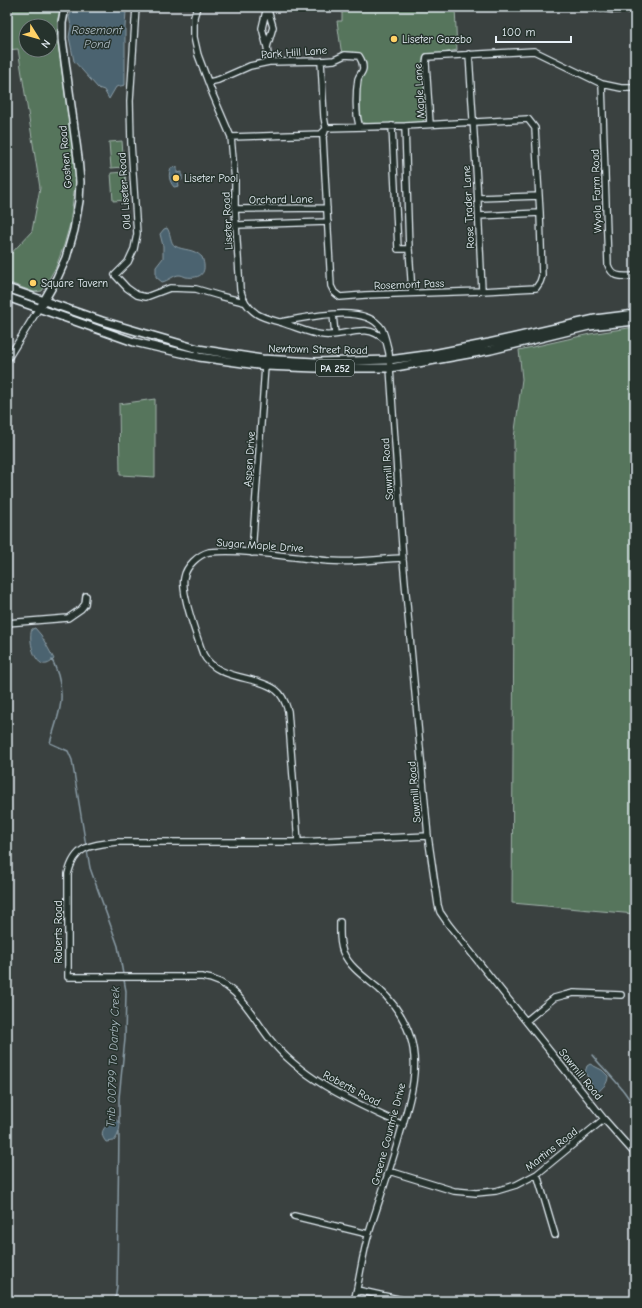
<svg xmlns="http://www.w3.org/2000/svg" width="642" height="1308" font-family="'Comic Neue',sans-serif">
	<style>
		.green { fill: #57745c; stroke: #a0b2aa; fill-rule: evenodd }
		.water { fill: #4b636f; stroke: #8a9ca6 }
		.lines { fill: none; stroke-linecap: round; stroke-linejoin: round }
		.stream { stroke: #8a9ca6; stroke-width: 1.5 }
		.minor-casing { stroke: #e8f1f8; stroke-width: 8 }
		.major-casing { stroke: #e8f1f8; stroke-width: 10 }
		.minor { stroke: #26332d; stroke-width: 5.5 }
		.major { stroke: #26332d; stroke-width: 7 }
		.poi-dot { fill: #ffd166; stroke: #26332d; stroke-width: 1.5 }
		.labels { text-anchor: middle; stroke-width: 3; stroke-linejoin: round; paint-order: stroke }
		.shield { fill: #26332d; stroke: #aeb8bb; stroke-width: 1 }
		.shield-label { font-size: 10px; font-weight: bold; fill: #e8f1f8 }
		.poi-label { font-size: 11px; fill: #e8f1f8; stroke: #26332d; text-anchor: start }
		.street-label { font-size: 11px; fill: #e8f1f8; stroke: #26332d }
		.water-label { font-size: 12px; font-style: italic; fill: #b1bfc8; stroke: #26332d }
	</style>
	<rect width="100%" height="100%" fill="#3a4140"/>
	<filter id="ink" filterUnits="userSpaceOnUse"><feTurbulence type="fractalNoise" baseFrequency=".025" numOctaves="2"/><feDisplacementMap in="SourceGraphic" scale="8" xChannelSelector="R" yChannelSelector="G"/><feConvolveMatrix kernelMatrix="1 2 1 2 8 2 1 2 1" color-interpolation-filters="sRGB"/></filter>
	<g filter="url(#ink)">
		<!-- green -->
		<path class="green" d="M 7,7 L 61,7 L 58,18 L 57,36 L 68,116 L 78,173 L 74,192 L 70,224 L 64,245 L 56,267 L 42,291 L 34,292 L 7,282 L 7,258 L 32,231 L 40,188 L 18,49 L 7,50 ZM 26,26 L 50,26 L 50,50 L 26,50 Z
			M 342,7 L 455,7 L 457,50 L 434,55 L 425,54 L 424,79 L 427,118 L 421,122 L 373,124 L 363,123 L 361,119 L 359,86 C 360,80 363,76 365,70 C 370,54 355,51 342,52 L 341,49 L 337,21 L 342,21 Z
			M 122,141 L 124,167 L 111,168 L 109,142 Z
			M 125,172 L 127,200 L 113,201 L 111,173 Z
			M 635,327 L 635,914 L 512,903 L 514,604 L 514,438 L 522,379 L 519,350 L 590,334 Z
			M 155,399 L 155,477 L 120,475 L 119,404 Z"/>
		<!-- water -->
		<path class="water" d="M 74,7 L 128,7 L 126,11 L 125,27 L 125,85 L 116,87 L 109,99 L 104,90 L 98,88 L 74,61 L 69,37 L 71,26 L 69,17 Z
			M 177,167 L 177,173 L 182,172 L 182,180 L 178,181 L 179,186 L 174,187 C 169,181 168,175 171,168 Z
			M 167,228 C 171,233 170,243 175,246 C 184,251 193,248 202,257 C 208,273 201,279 186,277 C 183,276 182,275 179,275 C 174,275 168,281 162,282 L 156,277 L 156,267 L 163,258 L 163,246 L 160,234 L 164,229 Z
			M 35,628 L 41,635 L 54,659 C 37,678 27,640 32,629 Z
			M 590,1064 L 602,1070 L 608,1076 C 608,1084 603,1087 598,1092 L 595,1091 L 585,1072 L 587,1066 Z
			M 115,1119 L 120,1123 C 120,1130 118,1136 114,1141 L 106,1142 C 97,1131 106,1126 115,1119 Z"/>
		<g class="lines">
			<!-- stream -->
			<path class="stream" d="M 52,660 C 55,665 56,670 58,675 C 66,702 57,718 50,743 L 68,751 L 72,760 L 86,846
				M 87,850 L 90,868 L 118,946 L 126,991 L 125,1039 L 119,1098 L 119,1122
				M 592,1055 C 603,1069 633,1096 635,1113
				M 635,1122 L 634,1124 L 635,1125
				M 115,1301 L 117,1286 L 119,1132"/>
			<defs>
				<path id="minor" d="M 136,7 L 130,101 L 131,143 L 137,234 L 134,249 L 128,262 L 115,275 L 127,288 L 137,295 L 146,297 L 170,288 L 196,289 L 220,296 L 244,302
					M 197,7 L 194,17 L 194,37 L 198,55 L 213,95 L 231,137 L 235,181 L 235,209 L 240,289 C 243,300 247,307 257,314 C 265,319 274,320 283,323 C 296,327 310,334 324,335 C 347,337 365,321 385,340
					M 267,7 L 262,28 L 267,47 L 269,62
					M 590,7 L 615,10 L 635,9
					M 267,47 L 273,27 L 267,7
					M 469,54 L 477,183 L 482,291
					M 321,61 L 324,117 L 326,128
					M 209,82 L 218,80 L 250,66 L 269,62 L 321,61 L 334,60 L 345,55 L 359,56 C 361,59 363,63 363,68 C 363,72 359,75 358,79 C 356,92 355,116 360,127
					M 602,84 L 608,265 C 613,279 623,276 635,276
					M 528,119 L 535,128 L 540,213 L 542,276 L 540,282 L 536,288 L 482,291 L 365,295 L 340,297 L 334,292 L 331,286 L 323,137 L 326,128 L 405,126 Z
					M 430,124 L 426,63 L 427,57 L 534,51 L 602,84 L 621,88 L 635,88
					M 392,126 L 398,249 L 409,249
					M 405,126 L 409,249 L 412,293
					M 231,137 L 321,134 L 325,130
					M 478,198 L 539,196
					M 235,209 L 327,208
					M 479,216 L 540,213
					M 237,225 L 328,222
					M 333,315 L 335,334
					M 280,322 C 305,318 366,302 382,329 C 385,335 387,345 389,353 L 403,560 L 428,836 L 438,905 L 440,912 L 449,925 L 604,1119 L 635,1154
					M 7,360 L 39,308
					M 252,553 L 265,366
					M 7,623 L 68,618 L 81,609 L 85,604 L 86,596
					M 298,842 L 288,711 C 286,704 283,695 276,690 C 271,686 265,684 259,682 C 239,676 213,674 203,654 C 197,637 181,594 184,578 C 186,566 198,555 209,552 C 249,549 289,557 329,561 C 353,563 378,559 403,558
					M 340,922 C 340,932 339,942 343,952 C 350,968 366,978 379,989 C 393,1002 404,1017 410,1036 C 421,1069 409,1103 400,1134 C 391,1167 379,1200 369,1233 C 362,1255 360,1279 354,1301
					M 526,1021 L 554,998 L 565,995 L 574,993 L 621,995
					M 403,1125 C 354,1102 303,1081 269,1038 C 250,1013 236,981 202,977 L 68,977 L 68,874 C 75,845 91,845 117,842 L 298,842 L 428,836
					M 389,1171 L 454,1191 L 476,1193 L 496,1191 L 516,1185 L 537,1174 L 604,1119
					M 537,1174 L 555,1235
					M 294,1216 L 368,1234
					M 357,1290 L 407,1301"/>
				<path id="major" d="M 7,288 L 102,321 L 198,349 L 262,359 L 315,362 L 389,360 L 433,354 L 489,343 L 595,319 L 635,314
					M 7,297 L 134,342 L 199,357 L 265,366 L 316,368 L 390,368 L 491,350 L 589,326 L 635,321
					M 41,306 L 57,278 L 66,258 L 74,230 L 79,201 L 80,182 L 78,158 L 62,39 L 62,23 L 65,7"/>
			</defs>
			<!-- minor casing -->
			<use href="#minor" class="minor-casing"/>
			<!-- major casing -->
			<use href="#major" class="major-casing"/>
			<!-- minor -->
			<use href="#minor" class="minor"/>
			<!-- major -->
			<use href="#major" class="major"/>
		</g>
	</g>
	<!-- markers -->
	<g class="poi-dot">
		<circle cx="394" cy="39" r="4"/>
		<circle cx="176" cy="178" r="4"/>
		<circle cx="33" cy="283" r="4"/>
	</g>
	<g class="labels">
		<!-- shield labels -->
		<rect class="shield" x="316" y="360" width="38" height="16" rx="3"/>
		<g class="shield-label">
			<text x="335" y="372">PA 252</text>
		</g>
		<!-- poi labels -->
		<g class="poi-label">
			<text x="402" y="43">Liseter Gazebo</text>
			<text x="184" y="182">Liseter Pool</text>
			<text x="41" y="287">Square Tavern</text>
		</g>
		<!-- street labels -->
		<g class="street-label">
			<text transform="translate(294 52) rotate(-4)" y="4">Park Hill Lane</text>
			<text transform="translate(419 91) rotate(-93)" y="4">Maple Lane</text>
			<text transform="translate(65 157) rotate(-95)" y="4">Goshen Road</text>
			<text transform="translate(124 191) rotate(-94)" y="4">Old Liseter Road</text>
			<text transform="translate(596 191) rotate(-92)" y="4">Wyola Farm Road</text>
			<text transform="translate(281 199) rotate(-1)" y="4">Orchard Lane</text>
			<text transform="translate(468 207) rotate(-93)" y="4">Rose Trader Lane</text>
			<text transform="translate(227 221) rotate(-93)" y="4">Liseter Road</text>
			<text transform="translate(409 284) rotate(-2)" y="4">Rosemont Pass</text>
			<text transform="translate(318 349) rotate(1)" y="4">Newtown Street Road</text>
			<text transform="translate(249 459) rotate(-86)" y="4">Aspen Drive</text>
			<text transform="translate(387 469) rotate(-94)" y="4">Sawmill Road</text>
			<text transform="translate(260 545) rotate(4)" y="4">Sugar Maple Drive</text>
			<text transform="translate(414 792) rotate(-95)" y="4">Sawmill Road</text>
			<text transform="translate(58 932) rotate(-90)" y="4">Roberts Road</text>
			<text transform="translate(581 1074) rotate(51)" y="4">Sawmill Road</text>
			<text transform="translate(352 1088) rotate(28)" y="4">Roberts Road</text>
			<text transform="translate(388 1134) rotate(-75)" y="4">Greene Countrie Drive</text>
			<text transform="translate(551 1149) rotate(-38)" y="4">Martins Road</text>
		</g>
		<!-- water labels -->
		<g class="water-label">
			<text x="97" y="34">Rosemont<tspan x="97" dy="14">Pond</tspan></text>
			<text transform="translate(113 1057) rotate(-88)" y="4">Trib 00799 To Darby Creek</text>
		</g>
	</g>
	<!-- margin -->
	<rect width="642" height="1308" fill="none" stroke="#26332d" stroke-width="24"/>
	<rect x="12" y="12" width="618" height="1284" fill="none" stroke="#e8f1f8" stroke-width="1.5" filter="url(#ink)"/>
	<!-- north arrow -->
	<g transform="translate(38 38) rotate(127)"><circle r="19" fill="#26332d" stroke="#747f7e"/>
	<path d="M0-3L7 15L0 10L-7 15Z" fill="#ffd166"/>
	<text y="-6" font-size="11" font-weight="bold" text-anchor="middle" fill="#e8f1f8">N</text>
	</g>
	<!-- scale -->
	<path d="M496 36v6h75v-6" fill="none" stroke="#e8f1f8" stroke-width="2"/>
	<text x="502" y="36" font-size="12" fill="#e8f1f8" stroke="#26332d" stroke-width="3" paint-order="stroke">100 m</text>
</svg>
